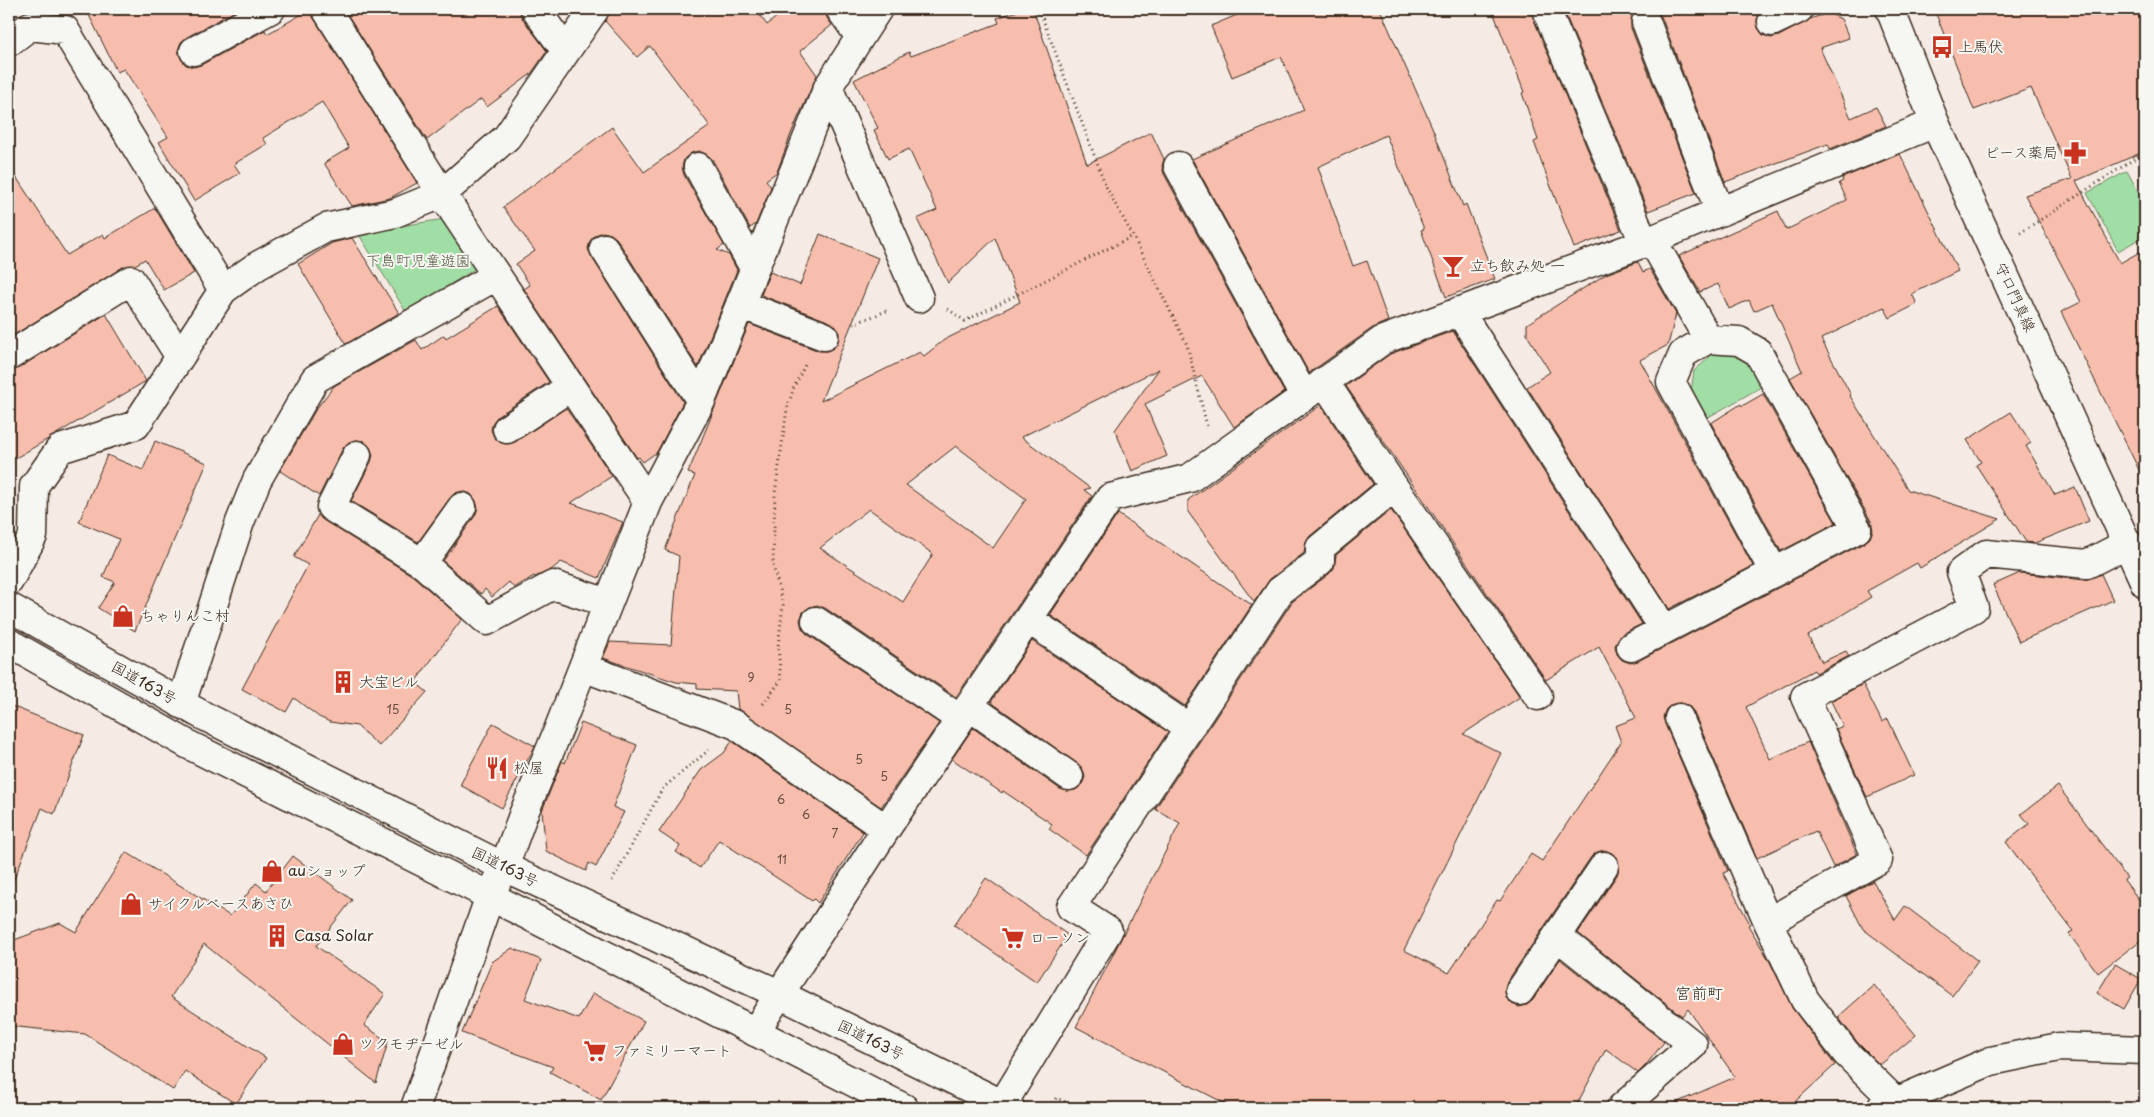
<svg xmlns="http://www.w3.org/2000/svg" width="2154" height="1117" font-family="'Playpen Sans','Klee One',sans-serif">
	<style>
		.green { fill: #a1dea5; stroke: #6e8462 }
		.building { fill: #f7bead; stroke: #3b2a1e; fill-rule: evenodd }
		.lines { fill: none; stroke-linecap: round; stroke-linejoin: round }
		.minor-casing { stroke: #3b2a1e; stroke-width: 31 }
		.major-casing { stroke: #3b2a1e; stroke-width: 31 }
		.highway-casing { stroke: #3b2a1e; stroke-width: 31 }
		.path { stroke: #3b2a1e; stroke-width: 3; stroke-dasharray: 1 4; stroke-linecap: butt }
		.minor { stroke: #f6f6f2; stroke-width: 28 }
		.major { stroke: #f6f6f2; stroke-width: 28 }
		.highway { stroke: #f6f6f2; stroke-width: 28 }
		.labels { text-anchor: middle; stroke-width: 4; stroke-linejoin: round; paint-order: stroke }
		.number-label { font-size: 12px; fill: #6a4f42 }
		.poi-label { font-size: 15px; fill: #3b2a1e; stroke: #f6f6f2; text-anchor: start }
		.park-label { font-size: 15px; fill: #545740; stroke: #f6f6f2 }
		.street-label { font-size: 15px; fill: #3b2a1e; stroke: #f6f6f2 }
		.neighbourhood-label { font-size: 16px; fill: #3b2a1e; stroke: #f6f6f2 }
	</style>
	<rect width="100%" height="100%" fill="#f6ebe4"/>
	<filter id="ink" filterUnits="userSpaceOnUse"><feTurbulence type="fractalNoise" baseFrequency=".02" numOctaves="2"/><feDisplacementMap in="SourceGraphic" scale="10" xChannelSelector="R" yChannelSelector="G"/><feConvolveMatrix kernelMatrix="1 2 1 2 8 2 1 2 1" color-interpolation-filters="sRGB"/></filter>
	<g filter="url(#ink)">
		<!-- green -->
		<path class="green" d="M 2127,171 L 2145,204 L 2145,236 L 2118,251 L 2087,193 Z
			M 444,219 L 475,269 L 406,312 L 358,233 Z
			M 1713,354 C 1747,355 1747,357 1763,386 L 1705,419 L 1691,392 L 1694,371 Z"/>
		<!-- building -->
		<path class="building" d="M 86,9 L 239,9 L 187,37 L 181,42 L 178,50 L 181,59 L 186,65 L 194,67 L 201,65 L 265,30 L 267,34 L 311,9 L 313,17 L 417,183 L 390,198 L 352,206 L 324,163 L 349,148 L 322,102 L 263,138 L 267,144 L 234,164 L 240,173 L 194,201 L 159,142 L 168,137 L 124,69 L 117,72 Z
			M 344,9 L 520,9 L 522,18 L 547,51 L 531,74 L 487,107 L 481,99 L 427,140 Z
			M 610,9 L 755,9 L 767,25 L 786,9 L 825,9 L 827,18 L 832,25 L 800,51 L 817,75 L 791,134 L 777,172 L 766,180 L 771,187 L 756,224 L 750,228 L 712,159 L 706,154 L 699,151 L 691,153 L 684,159 L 682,167 L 684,175 L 724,245 L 717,250 L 729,255 L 737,270 L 698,367 L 617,239 L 611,234 L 603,232 L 595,235 L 590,241 L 588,249 L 591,256 L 683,402 L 657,452 L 643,462 L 639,457 L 637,458 L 524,289 L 530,285 L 516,264 L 535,251 L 503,207 L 612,127 L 644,172 L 710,126 L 650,46 L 637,57 L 605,21 Z
			M 1023,9 L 1033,9 L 1087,164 L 1151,132 L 1164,159 L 1162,166 L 1164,174 L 1284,392 L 1234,427 L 1202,376 L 1145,404 L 1167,456 L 1132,471 L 1115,430 L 1159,369 L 1021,437 L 1090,488 L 1084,490 L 1092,496 L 956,697 L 825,608 L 817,605 L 810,607 L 803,612 L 800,620 L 802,628 L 807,634 L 939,723 L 881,807 L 738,709 L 736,691 L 697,689 L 697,684 L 676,682 L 603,658 L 610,642 L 671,645 L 679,556 L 665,550 L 695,475 L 688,473 L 749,324 L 819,351 L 827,351 L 833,348 L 838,342 L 839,333 L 836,327 L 830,322 L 761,295 L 770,272 L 800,285 L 820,234 L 878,258 L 821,401 L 920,352 L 924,356 L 944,340 L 1020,302 L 995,238 L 948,283 L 917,219 L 937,210 L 909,149 L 888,159 L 874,130 L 878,128 L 854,80 L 909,52 L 911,56 L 999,23 L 997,18 ZM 956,446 L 1026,499 L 993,548 L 906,485 ZM 869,509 L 933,554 L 903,602 L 820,548 Z
			M 1251,9 L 1380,9 L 1432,127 L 1463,206 L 1466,204 L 1495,279 L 1446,297 L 1421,230 L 1424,229 L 1386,135 L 1318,167 L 1353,266 L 1367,261 L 1388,321 L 1374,327 L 1309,373 L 1192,159 L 1304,110 L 1281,57 L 1232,77 L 1211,26 Z
			M 1492,9 L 1531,9 L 1532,15 L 1621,230 L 1574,248 L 1534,142 L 1538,140 L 1522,93 L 1524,92 Z
			M 1563,9 L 1638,9 L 1634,13 L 1631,19 L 1631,28 L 1696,193 L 1648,211 Z
			M 1654,9 L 1764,9 L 1759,14 L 1757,20 L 1758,28 L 1763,35 L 1771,38 L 1779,36 L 1810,19 L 1828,13 L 1841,19 L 1849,38 L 1820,48 L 1851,118 L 1876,107 L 1886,126 L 1830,149 L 1828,144 L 1725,182 L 1661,16 Z
			M 1934,9 L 2145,9 L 2145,151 L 2076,181 L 2120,263 L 2145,249 L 2145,482 L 2061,312 L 2081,302 L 2025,195 L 2072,179 L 2031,88 L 1974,110 Z
			M 1900,154 L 1958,271 L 1912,294 L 1917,304 L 1890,318 L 1884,307 L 1821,339 L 1851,395 L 1850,396 L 1908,490 L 2000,519 L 1920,568 L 1917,563 L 1867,591 L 1871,597 L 1808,636 L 1822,662 L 1846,651 L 1849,656 L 1816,673 L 1814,670 L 1746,707 L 1770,759 L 1808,742 L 1857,854 L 1833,867 L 1816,831 L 1757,858 L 1693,711 L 1688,705 L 1681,703 L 1673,704 L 1666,709 L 1663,717 L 1665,724 L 1728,871 L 1723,873 L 1750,924 L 1748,925 L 1769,960 L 1793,1009 L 1835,1065 L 1788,1108 L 1664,1108 L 1735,1077 L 1688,1009 L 1682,1016 L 1578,933 L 1617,875 L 1619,868 L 1618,859 L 1612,853 L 1605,850 L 1597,852 L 1591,857 L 1507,982 L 1505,989 L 1506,998 L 1512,1004 L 1519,1007 L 1527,1005 L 1533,1000 L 1560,959 L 1664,1042 L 1646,1065 L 1638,1073 L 1606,1049 L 1575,1108 L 1234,1108 L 1076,1027 L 1180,823 L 1155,809 L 1292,602 L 1329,574 L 1334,568 L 1336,555 L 1391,510 L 1520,697 L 1463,734 L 1501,753 L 1404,950 L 1449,973 L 1497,900 L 1500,901 L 1531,854 L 1542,861 L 1621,742 L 1615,726 L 1636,718 L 1599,647 L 1546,680 L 1346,386 L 1390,354 L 1453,331 L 1642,624 L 1623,633 L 1618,639 L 1615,646 L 1617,654 L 1622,660 L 1630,663 L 1638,661 L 1864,543 L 1870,538 L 1873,530 L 1871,521 L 1790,378 L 1802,371 L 1772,303 L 1754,311 L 1749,300 L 1729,309 L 1718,284 L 1700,292 L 1679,256 L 1778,211 L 1786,230 L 1847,200 L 1839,183 L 1843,181 L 1842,178 Z
			M 9,166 L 67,255 L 103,234 L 105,238 L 155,208 L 194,273 L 164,290 L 145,259 L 135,265 L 123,267 L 9,338 Z
			M 352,238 L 399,313 L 346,344 L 298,264 L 332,243 Z
			M 1638,262 L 1643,272 L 1650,269 L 1676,314 L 1668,345 L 1640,360 L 1753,566 L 1669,609 L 1527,387 L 1550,372 L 1527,335 L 1527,324 L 1606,274 Z
			M 498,306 L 549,382 L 498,416 L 493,422 L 491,430 L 494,437 L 501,443 L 508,444 L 515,442 L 566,408 L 612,476 L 571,503 L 623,522 L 599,578 L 561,562 L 551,570 L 535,577 L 534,576 L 514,588 L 509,582 L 492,597 L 485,589 L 481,594 L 443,561 L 475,516 L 478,508 L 476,501 L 471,494 L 463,491 L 455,493 L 450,498 L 418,542 L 351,501 L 371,462 L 373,455 L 370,447 L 364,441 L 356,440 L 349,442 L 343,448 L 319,496 L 280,471 L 316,409 L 334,386 L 416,340 L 422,350 L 444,335 L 446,338 Z
			M 106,314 L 146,381 L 9,462 L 9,372 L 17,369 Z
			M 1763,394 L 1836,523 L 1781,551 L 1711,423 L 1741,404 L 1742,406 Z
			M 1321,405 L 1373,484 L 1310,536 L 1306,542 L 1304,553 L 1270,579 L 1254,602 L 1188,512 L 1188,500 Z
			M 2011,412 L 2031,443 L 2026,446 L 2055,495 L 2075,487 L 2089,521 L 2035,543 L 2026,542 L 1976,465 L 1981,462 L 1967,440 Z
			M 155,441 L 207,463 L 135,631 L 98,608 L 115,582 L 103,577 L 119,539 L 79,522 L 107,455 L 143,470 Z
			M 1118,514 L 1252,605 L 1185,706 L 1050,615 Z
			M 318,515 L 323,520 L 413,576 L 462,619 L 415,682 L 427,692 L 379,746 L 357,726 L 330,722 L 319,717 L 294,698 L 286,712 L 242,689 L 308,565 L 294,557 Z
			M 2020,573 L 2085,580 L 2101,574 L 2113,600 L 2019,642 L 1993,585 Z
			M 1032,641 L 1168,732 L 1086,855 L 1049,829 L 1052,824 L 1003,791 L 1002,793 L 952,759 L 973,728 L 1060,789 L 1067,791 L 1075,790 L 1082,785 L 1085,777 L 1083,770 L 1078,764 L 991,702 Z
			M 1863,684 L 1882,722 L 1888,719 L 1914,775 L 1867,797 L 1836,729 L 1843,726 L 1831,701 Z
			M 9,705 L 84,735 L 54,814 L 42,808 L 11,887 L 9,887 Z
			M 493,723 L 535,746 L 502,808 L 460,785 Z
			M 581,723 L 637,745 L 613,807 L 624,812 L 596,867 L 589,863 L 586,871 L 546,851 L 542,811 L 562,761 L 565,763 Z
			M 732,741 L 863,832 L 818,903 L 814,899 L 812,901 L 719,840 L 700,868 L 676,852 L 680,846 L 659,832 L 701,770 L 724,753 Z
			M 2058,786 L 2127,878 L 2124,880 L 2145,908 L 2145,937 L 2098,973 L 2069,934 L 2073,931 L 2006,842 L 2029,824 L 2021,814 Z
			M 126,852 L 230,916 L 256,883 L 266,891 L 293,856 L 352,900 L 316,946 L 385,994 L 364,1025 L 388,1042 L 376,1083 L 204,944 L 171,997 L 266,1058 L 236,1104 L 185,1071 L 173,1090 L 85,1034 L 9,1026 L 9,942 L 60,923 L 76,932 Z
			M 986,878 L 1068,935 L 1037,982 L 954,925 Z
			M 1873,881 L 1895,920 L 1905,906 L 1978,961 L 1952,996 L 1863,929 L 1846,896 Z
			M 512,948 L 541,960 L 525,999 L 579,1019 L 593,993 L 644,1021 L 601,1100 L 550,1072 L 553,1067 L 462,1033 L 492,962 Z
			M 2115,964 L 2141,979 L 2124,1009 L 2097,993 Z
			M 1874,985 L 1916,1035 L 1880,1065 L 1858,1043 L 1838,1017 Z"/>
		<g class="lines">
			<defs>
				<path id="minor" d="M 326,9 L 442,194 L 648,502
					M 535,9 L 566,51
					M 840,9 L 860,37
					M 1546,9 L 1644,243
					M 1646,22 L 1720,212
					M 1772,22 L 1799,9
					M 9,42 L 30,26 L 65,30 L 223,290
					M 194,51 L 271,9
					M 828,87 L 919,298
					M 1178,166 L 1304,396
					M 698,167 L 754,268
					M 604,248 L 701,401
					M 740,304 L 824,336
					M 1459,311 L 1655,615
					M 1708,339 L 1683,354 L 1671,382 L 1774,572
					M 9,356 L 131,280 L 180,357
					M 1324,381 L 1394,487 L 1538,696
					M 507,429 L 570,387
					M 357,455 L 331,507 L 422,563 L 487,621 L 553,585 L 608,603
					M 422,563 L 462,507
					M 9,581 L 33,536 L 34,486 L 60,449 L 136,425 L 223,290 L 257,266 L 326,228 L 395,213 L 442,194 L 507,137 L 595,9
					M 1028,619 L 1189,728
					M 816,621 L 960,719
					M 1631,647 L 1857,529 L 1758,352 L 1739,341 L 1708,339 L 1652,240
					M 583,667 L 736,725 L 886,829
					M 181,704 L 240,522 L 257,480 L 315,379 L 496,276
					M 969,706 L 1069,776
					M 1679,718 L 1768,922 L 1805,1000 L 1846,1053 L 1896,1102
					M 1604,866 L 1557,936 L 1693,1045 L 1621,1108
					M 1768,922 L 1878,860 L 1805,697 L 1974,608 L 1961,572 L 1986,554 L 2087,564 L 2128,543
					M 1520,991 L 1557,936
					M 755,1032 L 886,829 L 1110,498 L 1190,478 L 1383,340 L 1644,243 L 1935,123
					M 1002,1105 L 1108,931 L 1071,907 L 1280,591 L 1320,561 L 1320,548 L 1394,487
					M 415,1108 L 490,896 L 504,867 L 523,815 L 551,748 L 648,502 L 701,401 L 828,87 L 878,9
					M 1881,1108 L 1991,1061 L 2059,1047 L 2145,1050"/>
				<path id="major" d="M 1890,9 L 1935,123 L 2145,583"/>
				<path id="highway" d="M 9,607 L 204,716 L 504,867 L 779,994 L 1010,1108
					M 9,643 L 189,745 L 490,896 L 904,1108"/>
			</defs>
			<!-- minor casing -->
			<use href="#minor" class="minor-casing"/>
			<!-- major casing -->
			<use href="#major" class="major-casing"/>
			<!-- highway casing -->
			<use href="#highway" class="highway-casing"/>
			<!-- path -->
			<path class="path" d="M 1039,9 L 1107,189 L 1133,236 L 1187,345 L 1207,426
				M 2020,233 L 2145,152
				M 948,309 L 965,321 L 1133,236
				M 853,324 L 889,310
				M 763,704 L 781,680 L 778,647 L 783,605 L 773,565 L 775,494 L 787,409 L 794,387 L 806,363
				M 612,881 L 663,788 L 709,750
				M 9,1103 L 62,1108
				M 1051,1108 L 1056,1098 L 1080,1108"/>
			<!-- minor -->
			<use href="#minor" class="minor"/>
			<!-- major -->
			<use href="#major" class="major"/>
			<!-- highway -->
			<use href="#highway" class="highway"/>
		</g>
	</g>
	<!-- icons -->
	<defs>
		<symbol id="bus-bare" viewBox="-9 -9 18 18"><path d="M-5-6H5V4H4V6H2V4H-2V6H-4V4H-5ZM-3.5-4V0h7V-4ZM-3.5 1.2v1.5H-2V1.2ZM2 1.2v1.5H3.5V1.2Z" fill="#c8321e" stroke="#f6f6f2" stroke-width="2.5" paint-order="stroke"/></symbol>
		<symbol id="pharmacy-bare" viewBox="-9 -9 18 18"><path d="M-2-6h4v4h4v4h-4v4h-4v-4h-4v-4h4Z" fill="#c8321e" stroke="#f6f6f2" stroke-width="2.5" paint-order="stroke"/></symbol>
		<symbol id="bar-bare" viewBox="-9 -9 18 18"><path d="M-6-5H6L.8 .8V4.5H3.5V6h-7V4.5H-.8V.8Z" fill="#c8321e" stroke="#f6f6f2" stroke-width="2.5" paint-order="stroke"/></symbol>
		<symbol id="shop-bare" viewBox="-9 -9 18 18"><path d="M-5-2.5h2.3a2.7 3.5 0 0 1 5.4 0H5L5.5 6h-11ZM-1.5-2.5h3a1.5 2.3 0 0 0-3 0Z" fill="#c8321e" stroke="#f6f6f2" stroke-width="2.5" paint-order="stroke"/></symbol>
		<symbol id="building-bare" viewBox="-9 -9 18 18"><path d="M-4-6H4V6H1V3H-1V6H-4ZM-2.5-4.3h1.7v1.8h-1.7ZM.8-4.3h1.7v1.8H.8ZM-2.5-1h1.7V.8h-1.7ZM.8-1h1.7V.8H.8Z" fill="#c8321e" stroke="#f6f6f2" stroke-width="2.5" paint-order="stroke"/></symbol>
		<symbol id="restaurant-bare" viewBox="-9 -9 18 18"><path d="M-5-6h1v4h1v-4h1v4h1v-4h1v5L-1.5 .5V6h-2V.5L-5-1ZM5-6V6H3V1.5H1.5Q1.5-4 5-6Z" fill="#c8321e" stroke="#f6f6f2" stroke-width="2.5" paint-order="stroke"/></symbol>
		<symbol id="supermarket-bare" viewBox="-9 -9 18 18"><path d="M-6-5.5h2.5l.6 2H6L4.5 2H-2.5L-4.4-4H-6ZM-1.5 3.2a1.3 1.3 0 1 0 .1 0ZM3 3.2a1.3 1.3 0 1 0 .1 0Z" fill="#c8321e" stroke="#f6f6f2" stroke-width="2.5" paint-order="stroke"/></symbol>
	</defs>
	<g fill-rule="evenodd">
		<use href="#bus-bare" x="1926" y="31" width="32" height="32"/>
		<use href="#pharmacy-bare" x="2059" y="137" width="32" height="32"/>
		<use href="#bar-bare" x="1437" y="250" width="32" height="32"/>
		<use href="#shop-bare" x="107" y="600" width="32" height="32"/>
		<use href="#building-bare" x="327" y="666" width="32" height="32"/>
		<use href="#restaurant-bare" x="481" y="752" width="32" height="32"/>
		<use href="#shop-bare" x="256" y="855" width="32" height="32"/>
		<use href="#shop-bare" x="115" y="888" width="32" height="32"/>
		<use href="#building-bare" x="261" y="920" width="32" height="32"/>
		<use href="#supermarket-bare" x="997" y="922" width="32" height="32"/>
		<use href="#shop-bare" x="327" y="1028" width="32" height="32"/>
		<use href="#supermarket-bare" x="579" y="1035" width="32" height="32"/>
	</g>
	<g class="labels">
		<!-- number labels -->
		<g class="number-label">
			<text x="751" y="682">9</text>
			<text x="393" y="714">15</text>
			<text x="788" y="714">5</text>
			<text x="859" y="764">5</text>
			<text x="884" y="781">5</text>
			<text x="781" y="804">6</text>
			<text x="806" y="819">6</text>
			<text x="835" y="838">7</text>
			<text x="782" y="864">11</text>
		</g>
		<!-- poi labels -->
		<g class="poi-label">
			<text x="1958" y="52">上馬伏</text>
			<text x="2058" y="158" text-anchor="end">ピース薬局</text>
			<text x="1470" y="271">立ち飲み処 一</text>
			<text x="140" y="621">ちゃりんこ村</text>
			<text x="359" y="687">大宝ビル</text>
			<text x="514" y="773">松屋</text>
			<text x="288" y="876">auショップ</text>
			<text x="148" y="909">サイクルベースあさひ</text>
			<text x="294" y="941">Casa Solar</text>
			<text x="1030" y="943">ローソン</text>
			<text x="359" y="1049">ツクモヂーゼル</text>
			<text x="612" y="1056">ファミリーマート</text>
		</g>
		<!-- park labels -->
		<g class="park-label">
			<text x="418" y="266">下島町児童遊園</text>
		</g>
		<!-- street labels -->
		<g class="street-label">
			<text transform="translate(2015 297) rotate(65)" y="5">守口門真線</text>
			<text transform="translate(144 683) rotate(29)" y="5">国道163号</text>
			<text transform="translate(505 867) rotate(26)" y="5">国道163号</text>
			<text transform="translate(871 1040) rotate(26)" y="5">国道163号</text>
		</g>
		<!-- neighbourhood labels -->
		<g class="neighbourhood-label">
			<text x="1699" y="999">宮前町</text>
		</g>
	</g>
	<!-- margin -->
	<rect width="2154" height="1117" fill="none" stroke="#f6f6f2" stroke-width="30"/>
	<rect x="15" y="15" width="2124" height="1087" fill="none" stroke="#3b2a1e" stroke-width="2" filter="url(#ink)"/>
</svg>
